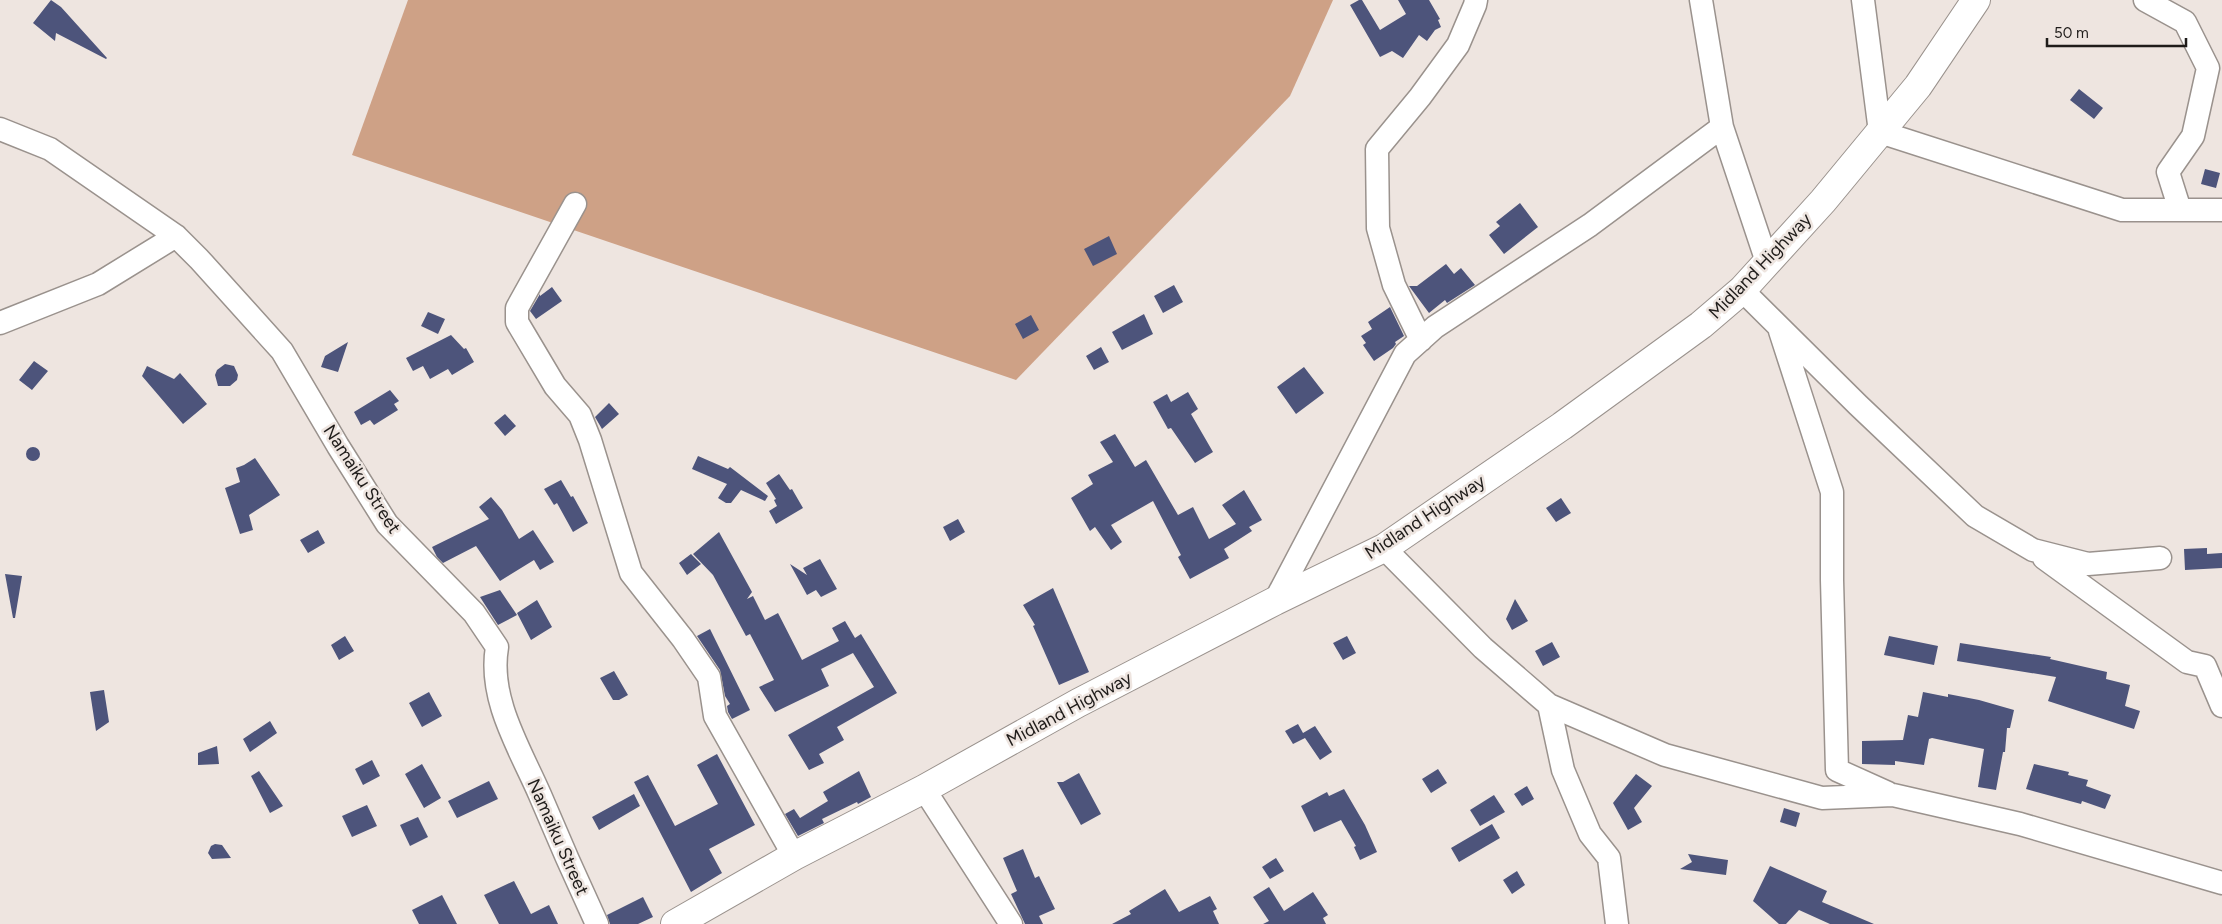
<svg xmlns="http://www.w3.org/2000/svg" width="2222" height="924" font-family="Figtree,sans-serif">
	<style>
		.forest { fill: #cea186 }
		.building { fill: #4d547b }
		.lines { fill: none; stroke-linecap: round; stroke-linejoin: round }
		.street-casing { stroke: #9a928d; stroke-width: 25 }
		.primary-casing { stroke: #9a928d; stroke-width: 30 }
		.street { stroke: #fff; stroke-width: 22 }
		.primary { stroke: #fff; stroke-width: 28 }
		.labels { text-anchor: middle; stroke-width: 5; stroke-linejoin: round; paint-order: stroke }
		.street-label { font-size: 18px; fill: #1f1c1a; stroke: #eee5e0 }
	</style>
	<rect width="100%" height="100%" fill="#eee5e0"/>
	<!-- forest -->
	<path class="forest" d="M 408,0 L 1333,0 L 1290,96 L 1016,380 L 352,155 Z"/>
	<!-- building -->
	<path class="building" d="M 51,0 L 61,7 L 107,58 L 106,59 L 56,33 L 55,41 L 33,23 Z
		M 1359,0 L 1362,0 L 1380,30 L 1406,14 L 1398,0 L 1429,0 L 1440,19 L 1438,20 L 1441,27 L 1435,30 L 1427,41 L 1419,35 L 1403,58 L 1392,51 L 1380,57 L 1350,5 Z
		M 2079,89 L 2103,108 L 2094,119 L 2070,100 Z
		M 2205,169 L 2220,173 L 2216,188 L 2201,184 Z
		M 1520,203 L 1538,227 L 1504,254 L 1489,235 L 1500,226 L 1496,222 Z
		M 1109,236 L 1117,254 L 1093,266 L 1084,249 Z
		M 1446,264 L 1454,274 L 1461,268 L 1475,285 L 1447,303 L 1445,300 L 1429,313 L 1409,286 L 1417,286 Z
		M 1174,285 L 1183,302 L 1163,313 L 1154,296 Z
		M 552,287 L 562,301 L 536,319 L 530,311 L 540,294 L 540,296 Z
		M 1390,307 L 1404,336 L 1395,342 L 1396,344 L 1393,348 L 1374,361 L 1363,345 L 1366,343 L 1361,336 L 1372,329 L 1368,322 Z
		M 428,312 L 445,319 L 438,334 L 421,326 Z
		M 1144,314 L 1153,334 L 1122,350 L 1112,332 Z
		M 1031,315 L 1039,330 L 1023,339 L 1015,324 Z
		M 451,335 L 464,349 L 466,348 L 474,362 L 452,375 L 448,369 L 430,379 L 423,366 L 413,371 L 406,358 Z
		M 348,342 L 338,372 L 321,367 L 325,356 Z
		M 1101,347 L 1109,362 L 1094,370 L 1086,356 Z
		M 34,361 L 48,371 L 32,390 L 19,380 Z
		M 225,364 L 234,366 L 238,375 L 237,380 L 230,386 L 218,386 L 215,375 L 217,370 Z
		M 147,366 L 174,379 L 180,373 L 207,404 L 183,424 L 142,376 Z
		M 1304,367 L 1324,393 L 1296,414 L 1277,387 Z
		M 390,390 L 399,401 L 394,404 L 398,410 L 374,425 L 370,420 L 361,425 L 354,412 Z
		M 1188,392 L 1198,409 L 1191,414 L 1213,452 L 1195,463 L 1171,428 L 1168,429 L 1153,402 L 1167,394 L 1171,402 Z
		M 609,403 L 619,414 L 602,429 L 595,417 Z
		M 505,414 L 516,426 L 505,436 L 494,423 Z
		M 1115,434 L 1135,467 L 1146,460 L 1178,515 L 1193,507 L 1209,539 L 1236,524 L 1222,505 L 1244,490 L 1262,520 L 1249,527 L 1252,531 L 1224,549 L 1229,558 L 1190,579 L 1178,557 L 1181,555 L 1153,501 L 1111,525 L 1122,542 L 1111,550 L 1095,527 L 1090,531 L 1071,498 L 1093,484 L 1088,475 L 1113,462 L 1100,442 Z
		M26 454a7 7 0 1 1 14 0a7 7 0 1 1-14 0Z
		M 698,456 L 728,469 L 730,467 L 768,496 L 765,501 L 741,490 L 731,503 L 726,503 L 718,498 L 727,484 L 692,469 Z
		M 255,458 L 280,495 L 249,515 L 253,530 L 240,534 L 225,488 L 240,482 L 236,468 L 244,465 Z
		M 779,474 L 790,490 L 792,489 L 803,508 L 776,524 L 769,511 L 777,506 L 774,500 L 776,499 L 766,483 Z
		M 561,480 L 571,497 L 573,496 L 588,523 L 573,532 L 557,503 L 554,505 L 544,489 Z
		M 491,497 L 502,510 L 519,539 L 533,530 L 554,562 L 540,570 L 534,560 L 500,581 L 476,546 L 443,563 L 437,557 L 432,547 L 489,519 L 479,507 Z
		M 1561,498 L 1571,513 L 1556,522 L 1546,508 Z
		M 958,519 L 965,532 L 950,541 L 943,527 Z
		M 318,530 L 325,543 L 308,553 L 300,540 Z
		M 719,532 L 752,592 L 747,599 L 753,596 L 765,620 L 778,613 L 802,660 L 839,641 L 832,628 L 845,621 L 855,638 L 861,634 L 897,693 L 837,727 L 844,740 L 819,754 L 824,763 L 809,770 L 788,735 L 874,687 L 853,653 L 821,669 L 829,686 L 775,712 L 759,687 L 774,680 L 750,634 L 746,636 L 713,575 L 693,554 Z
		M 2207,548 L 2207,554 L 2222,553 L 2222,568 L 2185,570 L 2184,549 Z
		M 691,554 L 701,564 L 687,575 L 679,563 Z
		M 820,559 L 837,589 L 821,597 L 816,590 L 807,595 L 790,564 L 807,575 L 803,568 Z
		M 5,574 L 22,576 L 15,618 L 13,618 Z
		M 1053,588 L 1089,672 L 1059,685 L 1033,626 L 1035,625 L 1023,605 Z
		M 500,590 L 517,615 L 498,625 L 480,597 Z
		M 1515,599 L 1528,621 L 1512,630 L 1506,619 Z
		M 537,600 L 552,627 L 531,640 L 517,613 Z
		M 710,629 L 750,710 L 732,719 L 728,712 L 727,706 L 730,704 L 725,696 L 720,670 L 697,636 Z
		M 345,636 L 354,651 L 339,660 L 331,645 Z
		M 1347,636 L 1356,653 L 1343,660 L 1333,643 Z
		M 1889,636 L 1938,646 L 1934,665 L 1884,655 Z
		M 1552,642 L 1560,657 L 1543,666 L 1535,651 Z
		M 1960,643 L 2051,657 L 2050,659 L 2107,672 L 2106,679 L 2130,685 L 2125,706 L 2140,711 L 2134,729 L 2048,701 L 2056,677 L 1957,661 Z
		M 614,671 L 628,695 L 619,700 L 613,700 L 600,678 Z
		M 104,690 L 109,722 L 96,731 L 90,692 Z
		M 429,692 L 442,716 L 422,727 L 409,703 Z
		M 1923,692 L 1948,697 L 1948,694 L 1979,700 L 2014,710 L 2010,728 L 2007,728 L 2005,752 L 2003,752 L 1996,790 L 1978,787 L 1984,749 L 1932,738 L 1929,739 L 1924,765 L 1895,761 L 1895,765 L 1862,764 L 1862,741 L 1903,740 L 1908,715 L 1918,717 Z
		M 270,721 L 277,733 L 250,752 L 243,739 Z
		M 1298,724 L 1303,733 L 1315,726 L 1332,752 L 1320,760 L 1305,738 L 1293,744 L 1285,731 Z
		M 217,746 L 219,764 L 198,765 L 198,753 Z
		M 717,754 L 755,825 L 709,849 L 722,873 L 691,892 L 634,782 L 648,775 L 675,826 L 718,804 L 697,765 Z
		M 372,760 L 380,776 L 363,785 L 355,769 Z
		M 422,764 L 441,798 L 424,808 L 405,774 Z
		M 2034,764 L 2069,772 L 2068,775 L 2088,780 L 2086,786 L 2111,795 L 2105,809 L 2082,801 L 2081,804 L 2026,789 Z
		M 1438,769 L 1447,783 L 1431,793 L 1422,779 Z
		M 259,771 L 283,806 L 270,813 L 251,776 Z
		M 859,771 L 871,797 L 858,804 L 857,802 L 822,819 L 824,823 L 798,836 L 785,814 L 794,809 L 800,818 L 828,801 L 823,792 Z
		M 1079,773 L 1101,814 L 1081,825 L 1057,782 L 1063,782 Z
		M 1636,774 L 1652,786 L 1634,808 L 1642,822 L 1628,830 L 1613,803 Z
		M 489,781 L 498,799 L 457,818 L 448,801 Z
		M 1527,786 L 1534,799 L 1522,806 L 1514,794 Z
		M 1344,789 L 1365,825 L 1377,852 L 1360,860 L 1354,847 L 1356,846 L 1341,820 L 1314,832 L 1301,806 L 1327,792 L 1329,796 Z
		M 634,794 L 640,806 L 599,830 L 592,817 Z
		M 1494,795 L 1505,812 L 1480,826 L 1470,810 Z
		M 367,805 L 377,826 L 352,837 L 342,816 Z
		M 1784,808 L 1800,813 L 1796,827 L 1780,822 Z
		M 418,817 L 428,837 L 410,846 L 400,825 Z
		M 1492,824 L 1500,838 L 1459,862 L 1451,848 Z
		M 215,844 L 222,845 L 231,858 L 212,859 L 208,853 L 211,846 Z
		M 1023,849 L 1035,878 L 1039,876 L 1055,909 L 1039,916 L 1043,924 L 1025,924 L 1011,894 L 1017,891 L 1003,858 Z
		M 1688,854 L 1728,860 L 1726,875 L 1680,869 L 1692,862 Z
		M 1276,858 L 1284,871 L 1270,879 L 1262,867 Z
		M 1770,866 L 1827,891 L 1822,902 L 1874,924 L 1830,924 L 1799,910 L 1786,924 L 1779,924 L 1753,901 Z
		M 1517,871 L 1525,885 L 1512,894 L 1503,880 Z
		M 514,881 L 531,914 L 549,905 L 558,924 L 499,924 L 484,895 Z
		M 1269,887 L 1284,911 L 1313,892 L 1328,915 L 1323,918 L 1326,924 L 1263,924 L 1269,921 L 1253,897 Z
		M 1165,889 L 1179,912 L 1210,896 L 1217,909 L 1213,911 L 1219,924 L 1112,924 L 1131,914 L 1129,911 Z
		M 442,895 L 457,924 L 419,924 L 412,910 Z
		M 643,897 L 653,917 L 638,924 L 610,924 L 607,915 Z"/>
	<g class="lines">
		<defs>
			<path id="street" d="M 1701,0 L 1722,127
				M 1863,0 L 1880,132 L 2122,210 L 2180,210
				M 2145,0 L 2185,22 L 2208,68 L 2193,136 L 2168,172 L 2180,210 L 2222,210
				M 0,129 L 50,149 L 176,236 L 199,259 L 282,351 L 338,446 L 387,524 L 474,613 L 497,647 C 488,699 520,749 540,795 C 558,838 577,881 597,924
				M 575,204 L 517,308 L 517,322 L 555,386 L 580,415 L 590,440 L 631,573 L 683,639 L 709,677 L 715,716 L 794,856
				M 1742,290 L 1858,405 L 1975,516 L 2033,550 L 2088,564 L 2160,558
				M 0,323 L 98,284 L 176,236
				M 1780,331 L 1832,492 L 1832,580 L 1837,770 L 1888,793
				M 1421,340 L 1394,285 L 1378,228 L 1377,149 L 1420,97 L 1458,45 L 1475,5 L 1476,0
				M 1384,548 L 1483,648 L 1549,705 L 1665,755 L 1822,798 L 1893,795 L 2020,824 L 2222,883
				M 2044,558 L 2187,662 L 2205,666 L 2222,706
				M 1275,601 L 1405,354 L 1435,327 L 1590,225 L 1722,127 L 1767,262
				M 1549,705 L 1563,770 L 1590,834 L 1609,858 L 1617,924
				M 924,789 L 1011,924"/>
			<path id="primary" d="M 675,924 L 794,856 L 924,789 L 1078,703 L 1275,601 L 1384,548 L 1562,426 L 1701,325 L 1742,290 L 1823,201 L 1918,86 L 1976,0"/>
		</defs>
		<!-- street casing -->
		<use href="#street" class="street-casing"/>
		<!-- primary casing -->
		<use href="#primary" class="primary-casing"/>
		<!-- street -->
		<use href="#street" class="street"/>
		<!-- primary -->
		<use href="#primary" class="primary"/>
	</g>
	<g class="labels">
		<!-- street labels -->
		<g class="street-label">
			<text transform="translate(1760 266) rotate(-46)" y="6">Midland Highway</text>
			<text transform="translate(362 479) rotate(57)" y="6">Namaiku Street</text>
			<text transform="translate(1425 517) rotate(-33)" y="6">Midland Highway</text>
			<text transform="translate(1069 709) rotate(-28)" y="6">Midland Highway</text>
			<text transform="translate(558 837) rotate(66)" y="6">Namaiku Street</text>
		</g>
	</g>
	<!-- scale -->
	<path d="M2047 38v8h139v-8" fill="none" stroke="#1f1c1a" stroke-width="2.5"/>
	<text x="2054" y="38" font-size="15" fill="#1f1c1a" stroke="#eee5e0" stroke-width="4" paint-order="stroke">50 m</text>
</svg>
